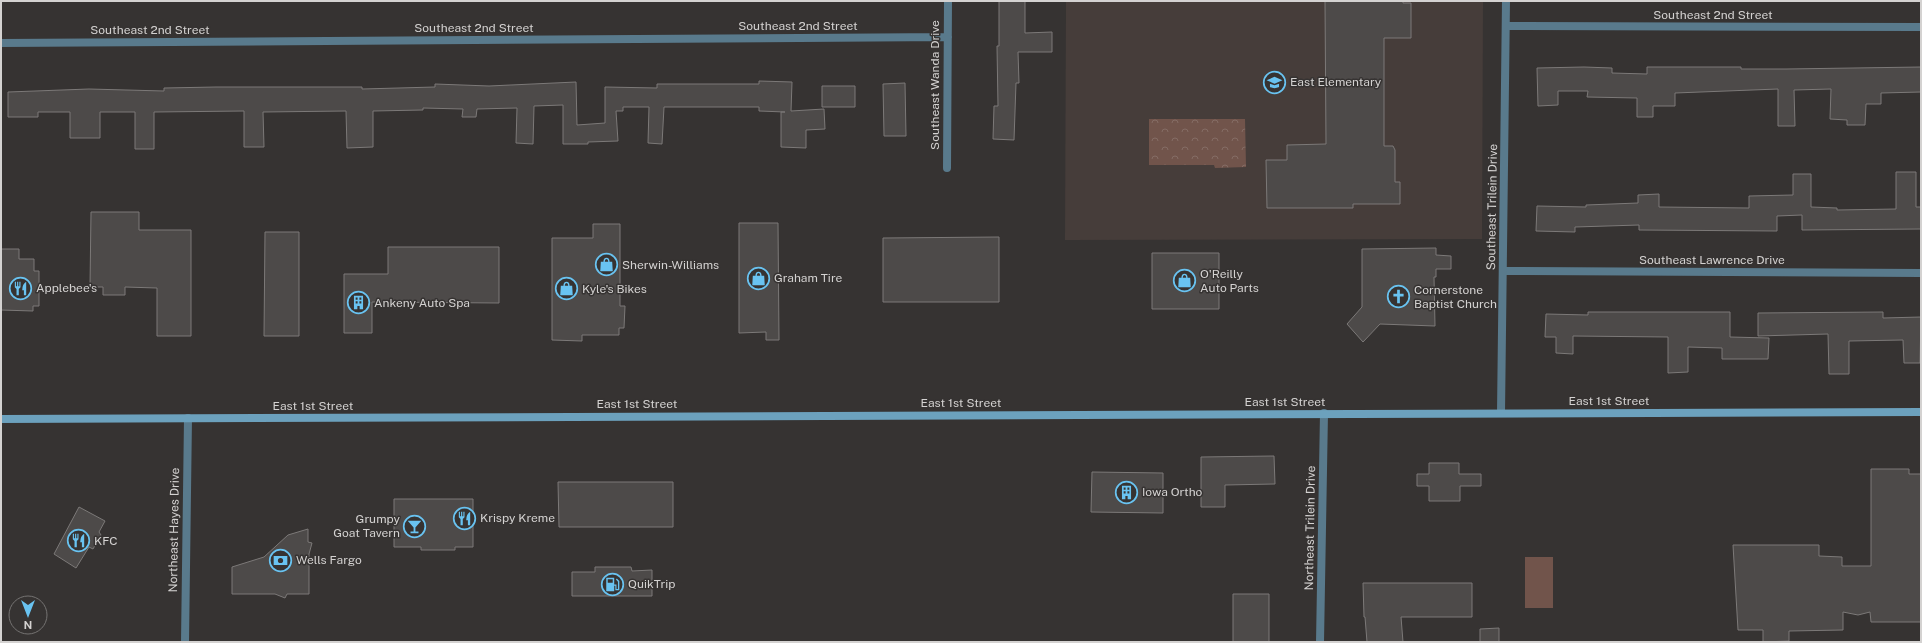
<svg xmlns="http://www.w3.org/2000/svg" width="1922" height="643" font-family="'Public Sans',sans-serif">
	<style>
		.built { fill: #463d3a }
		.park { fill: url(#park-crowns) }
		.pitch { fill: #71544b }
		.building { fill: #4d4a49; stroke: #7c7978 }
		.lines { fill: none; stroke-linecap: round; stroke-linejoin: round }
		.minor { stroke: #597a8c; stroke-width: 8 }
		.tertiary { stroke: #597a8c; stroke-width: 8 }
		.secondary { stroke: #6ca1bd; stroke-width: 8 }
		.labels { text-anchor: middle; stroke-width: 3; stroke-linejoin: round; paint-order: stroke }
		.street-label { font-size: 12px; fill: #d4d2d1; stroke: #363332 }
		.poi-label { font-size: 12px; fill: #d4d2d1; stroke: #363332; text-anchor: start }
	</style>
	<defs>
		<pattern id="park-crowns" width="20" height="18" patternUnits="userSpaceOnUse"><rect width="20" height="18" fill="#71544b"/><path d="M2 6a3 3 0 1 1 6 0M12 15a3 3 0 1 1 6 0" fill="none" stroke="#846c64"/></pattern>
	</defs>
	<rect width="100%" height="100%" fill="#363332"/>
	<!-- built -->
	<path class="built" d="M 1066,1 L 1483,1 L 1482,239 L 1065,240 Z"/>
	<!-- park -->
	<path class="park" d="M 1149,119 L 1245,119 L 1246,167 L 1215,168 L 1214,165 L 1149,165 Z"/>
	<!-- pitch -->
	<path class="pitch" d="M 1525,557 L 1553,557 L 1553,608 L 1525,608 Z"/>
	<!-- building -->
	<path class="building" d="M 999,1 L 1025,1 L 1025,33 L 1052,32 L 1052,52 L 1018,52 L 1019,83 L 1016,83 L 1014,140 L 993,139 L 994,106 L 998,106 L 997,46 L 999,46 Z
		M 1325,1 L 1403,1 L 1403,3 L 1411,3 L 1411,38 L 1384,38 L 1384,146 L 1393,146 L 1395,150 L 1395,182 L 1400,182 L 1400,204 L 1353,204 L 1353,208 L 1267,208 L 1266,160 L 1287,160 L 1287,145 L 1326,144 Z
		M 1584,67 L 1612,68 L 1612,73 L 1647,74 L 1647,67 L 1741,67 L 1741,69 L 1786,69 L 1921,67 L 1921,92 L 1881,93 L 1881,104 L 1866,104 L 1865,125 L 1847,125 L 1847,120 L 1830,119 L 1831,89 L 1794,90 L 1795,126 L 1778,126 L 1778,89 L 1675,93 L 1675,106 L 1653,106 L 1653,117 L 1637,117 L 1637,98 L 1587,97 L 1588,91 L 1558,91 L 1558,105 L 1538,106 L 1537,68 Z
		M 759,81 L 792,82 L 791,111 L 824,109 L 825,129 L 806,130 L 806,148 L 781,147 L 781,112 L 785,112 L 759,111 L 759,107 L 664,107 L 662,144 L 648,143 L 649,107 L 623,107 L 623,111 L 616,111 L 618,141 L 588,142 L 588,144 L 563,144 L 563,105 L 534,106 L 533,144 L 516,143 L 517,108 L 477,109 L 476,117 L 462,117 L 463,109 L 423,108 L 423,110 L 373,111 L 373,147 L 347,148 L 346,111 L 263,112 L 264,147 L 244,147 L 244,111 L 154,112 L 154,149 L 135,149 L 135,112 L 100,112 L 100,138 L 70,138 L 70,112 L 38,112 L 38,117 L 8,117 L 8,92 L 89,89 L 164,91 L 164,88 L 216,87 L 362,87 L 362,89 L 435,87 L 435,84 L 489,86 L 576,82 L 577,125 L 605,123 L 605,87 L 657,88 L 657,84 L 759,84 Z
		M 905,83 L 906,136 L 884,136 L 883,84 Z
		M 822,86 L 855,86 L 855,107 L 822,107 Z
		M 1896,172 L 1916,172 L 1916,207 L 1921,207 L 1921,229 L 1802,230 L 1802,215 L 1777,216 L 1777,231 L 1639,230 L 1639,225 L 1575,227 L 1575,232 L 1536,231 L 1537,206 L 1586,207 L 1586,205 L 1638,203 L 1638,195 L 1659,194 L 1659,207 L 1749,208 L 1749,196 L 1793,195 L 1793,174 L 1811,174 L 1811,207 L 1837,208 L 1837,210 L 1896,209 Z
		M 91,212 L 139,212 L 139,230 L 191,230 L 191,336 L 157,336 L 157,288 L 125,287 L 125,295 L 103,295 L 103,287 L 90,287 Z
		M 739,223 L 778,223 L 779,340 L 766,340 L 766,332 L 739,333 Z
		M 593,224 L 620,224 L 620,306 L 625,306 L 624,328 L 619,328 L 619,335 L 582,335 L 582,341 L 552,340 L 552,238 L 593,238 Z
		M 265,232 L 299,232 L 299,336 L 264,336 Z
		M 999,237 L 999,302 L 883,302 L 883,238 Z
		M 388,247 L 499,247 L 499,303 L 372,302 L 372,333 L 344,333 L 344,274 L 388,274 Z
		M 1436,248 L 1436,255 L 1451,256 L 1451,269 L 1436,269 L 1436,277 L 1434,277 L 1435,326 L 1380,324 L 1363,342 L 1347,324 L 1362,307 L 1362,249 Z
		M 1,249 L 19,249 L 19,259 L 34,259 L 34,271 L 39,271 L 39,306 L 33,306 L 33,311 L 1,310 Z
		M 1152,253 L 1219,253 L 1219,309 L 1152,309 Z
		M 1588,312 L 1730,312 L 1730,337 L 1769,338 L 1768,359 L 1722,359 L 1722,348 L 1688,347 L 1688,372 L 1668,373 L 1668,337 L 1573,336 L 1573,354 L 1556,353 L 1556,337 L 1545,337 L 1546,314 L 1588,315 Z
		M 1883,312 L 1883,318 L 1921,317 L 1920,363 L 1904,363 L 1903,340 L 1849,341 L 1849,374 L 1829,374 L 1828,334 L 1758,336 L 1758,313 Z
		M 1274,456 L 1275,484 L 1225,485 L 1225,507 L 1201,507 L 1201,457 Z
		M 1429,463 L 1459,463 L 1459,474 L 1481,474 L 1481,486 L 1460,486 L 1460,501 L 1429,501 L 1429,486 L 1417,486 L 1417,474 L 1429,474 Z
		M 1871,469 L 1909,469 L 1909,474 L 1921,474 L 1921,622 L 1871,622 L 1870,612 L 1858,615 L 1843,612 L 1843,630 L 1789,631 L 1789,641 L 1763,642 L 1763,630 L 1738,630 L 1733,545 L 1819,545 L 1819,556 L 1842,557 L 1842,566 L 1871,566 Z
		M 1092,472 L 1163,473 L 1163,513 L 1091,512 Z
		M 558,482 L 673,482 L 673,527 L 559,527 Z
		M 394,499 L 473,499 L 473,547 L 455,547 L 455,550 L 421,550 L 421,547 L 394,547 Z
		M 79,507 L 105,521 L 99,532 L 101,535 L 93,549 L 89,547 L 76,568 L 54,554 Z
		M 308,529 L 308,542 L 312,543 L 309,554 L 309,594 L 287,594 L 285,598 L 275,594 L 232,594 L 232,567 L 264,557 L 288,535 Z
		M 595,567 L 631,567 L 632,571 L 652,570 L 652,596 L 572,596 L 572,572 L 595,572 Z
		M 1363,583 L 1472,583 L 1472,617 L 1401,617 L 1403,642 L 1367,642 L 1365,617 L 1364,617 Z
		M 1233,594 L 1269,594 L 1269,642 L 1233,642 Z
		M 1499,628 L 1499,642 L 1480,642 L 1480,629 Z"/>
	<g class="lines">
		<!-- minor -->
		<path class="minor" d="M 1506,26 L 1921,27
			M 1,43 L 948,37
			M 947,168 L 948,1
			M 1503,271 L 1921,273
			M 185,642 L 188,418"/>
		<!-- tertiary -->
		<path class="tertiary" d="M 1501,413 L 1506,1
			M 1320,642 L 1324,413"/>
		<!-- secondary -->
		<path class="secondary" d="M 1,419 L 1921,412"/>
	</g>
	<!-- icons -->
	<defs>
		<symbol id="school-ring" viewBox="-11 -11 22 22"><circle r="9.5" fill="#363332" stroke="#69c3f1" stroke-width="1.5"/><path d="M0-5L7-2L0 1L-7-2ZM-4 1L0 2.5L4 1V4Q0 6-4 4Z" fill="#69c3f1"/></symbol>
		<symbol id="shop-ring" viewBox="-11 -11 22 22"><circle r="9.5" fill="#363332" stroke="#69c3f1" stroke-width="1.5"/><path d="M-5-2.5h2.3a2.7 3.5 0 0 1 5.4 0H5L5.5 6h-11ZM-1.5-2.5h3a1.5 2.3 0 0 0-3 0Z" fill="#69c3f1"/></symbol>
		<symbol id="restaurant-ring" viewBox="-11 -11 22 22"><circle r="9.5" fill="#363332" stroke="#69c3f1" stroke-width="1.5"/><path d="M-5-6h1v4h1v-4h1v4h1v-4h1v5L-1.5 .5V6h-2V.5L-5-1ZM5-6V6H3V1.5H1.5Q1.5-4 5-6Z" fill="#69c3f1"/></symbol>
		<symbol id="church-ring" viewBox="-11 -11 22 22"><circle r="9.5" fill="#363332" stroke="#69c3f1" stroke-width="1.5"/><path d="M-1.2-6h2.4v3.5h3.3v2.4h-3.3V6h-2.4V-.1h-3.3v-2.4h3.3Z" fill="#69c3f1"/></symbol>
		<symbol id="building-ring" viewBox="-11 -11 22 22"><circle r="9.5" fill="#363332" stroke="#69c3f1" stroke-width="1.5"/><path d="M-4-6H4V6H1V3H-1V6H-4ZM-2.5-4.3h1.7v1.8h-1.7ZM.8-4.3h1.7v1.8H.8ZM-2.5-1h1.7V.8h-1.7ZM.8-1h1.7V.8H.8Z" fill="#69c3f1"/></symbol>
		<symbol id="bar-ring" viewBox="-11 -11 22 22"><circle r="9.5" fill="#363332" stroke="#69c3f1" stroke-width="1.5"/><path d="M-6-5H6L.8 .8V4.5H3.5V6h-7V4.5H-.8V.8Z" fill="#69c3f1"/></symbol>
		<symbol id="bank-ring" viewBox="-11 -11 22 22"><circle r="9.5" fill="#363332" stroke="#69c3f1" stroke-width="1.5"/><path d="M-6-4H6V4H-6ZM0-2.3a2.3 2.3 0 1 0 0 4.6a2.3 2.3 0 1 0 0-4.6Z" fill="#69c3f1"/></symbol>
		<symbol id="fuel-ring" viewBox="-11 -11 22 22"><circle r="9.5" fill="#363332" stroke="#69c3f1" stroke-width="1.5"/><path d="M-5.5-6h7V0h2V4h1.3V-2.5L3-4.5l.8-.8L6-3V5H2.5V1h-1V6h-7ZM-4.2-4.7v3.2H.2V-4.7Z" fill="#69c3f1"/></symbol>
	</defs>
	<g fill-rule="evenodd">
		<use href="#school-ring" x="1262" y="70" width="25" height="25"/>
		<use href="#shop-ring" x="594" y="252" width="25" height="25"/>
		<use href="#shop-ring" x="746" y="266" width="25" height="25"/>
		<use href="#shop-ring" x="1172" y="268" width="25" height="25"/>
		<use href="#restaurant-ring" x="8" y="276" width="25" height="25"/>
		<use href="#shop-ring" x="554" y="276" width="25" height="25"/>
		<use href="#church-ring" x="1386" y="284" width="25" height="25"/>
		<use href="#building-ring" x="346" y="290" width="25" height="25"/>
		<use href="#building-ring" x="1114" y="480" width="25" height="25"/>
		<use href="#restaurant-ring" x="452" y="506" width="25" height="25"/>
		<use href="#bar-ring" x="402" y="514" width="25" height="25"/>
		<use href="#restaurant-ring" x="66" y="528" width="25" height="25"/>
		<use href="#bank-ring" x="268" y="548" width="25" height="25"/>
		<use href="#fuel-ring" x="600" y="572" width="25" height="25"/>
	</g>
	<g class="labels">
		<!-- street labels -->
		<g class="street-label">
			<text x="1713" y="19">Southeast 2nd Street</text>
			<text x="798" y="30">Southeast 2nd Street</text>
			<text x="474" y="32">Southeast 2nd Street</text>
			<text x="150" y="34">Southeast 2nd Street</text>
			<text transform="translate(935 85) rotate(-90)" y="4">Southeast Wanda Drive</text>
			<text transform="translate(1492 207) rotate(-89)" y="4">Southeast Trilein Drive</text>
			<text x="1712" y="264">Southeast Lawrence Drive</text>
			<text x="1609" y="405">East 1st Street</text>
			<text x="1285" y="406">East 1st Street</text>
			<text x="961" y="407">East 1st Street</text>
			<text x="637" y="408">East 1st Street</text>
			<text x="313" y="410">East 1st Street</text>
			<text transform="translate(1310 528) rotate(-89)" y="4">Northeast Trilein Drive</text>
			<text transform="translate(174 530) rotate(-89)" y="4">Northeast Hayes Drive</text>
		</g>
		<!-- poi labels -->
		<g class="poi-label">
			<text x="1290" y="86">East Elementary</text>
			<text x="622" y="269">Sherwin-Williams</text>
			<text x="1200" y="278">O'Reilly<tspan x="1200" dy="14">Auto Parts</tspan></text>
			<text x="774" y="282">Graham Tire</text>
			<text x="36" y="292">Applebee's</text>
			<text x="582" y="293">Kyle's Bikes</text>
			<text x="1414" y="294">Cornerstone<tspan x="1414" dy="14">Baptist Church</tspan></text>
			<text x="374" y="307">Ankeny Auto Spa</text>
			<text x="1142" y="496">Iowa Ortho</text>
			<text x="480" y="522">Krispy Kreme</text>
			<text x="400" y="523" text-anchor="end">Grumpy<tspan x="400" dy="14">Goat Tavern</tspan></text>
			<text x="94" y="545">KFC</text>
			<text x="296" y="564">Wells Fargo</text>
			<text x="628" y="588">QuikTrip</text>
		</g>
	</g>
	<!-- border -->
	<rect width="1922" height="643" fill="none" stroke="#d4d2d1" stroke-width="4"/>
	<!-- north arrow -->
	<g transform="translate(28 615) rotate(180)"><circle r="19" fill="#363332" stroke="#757372"/>
	<path d="M0-3L7 15L0 10L-7 15Z" fill="#69c3f1"/>
	<text y="-6" font-size="11" font-weight="bold" text-anchor="middle" fill="#d4d2d1">N</text>
	</g>
</svg>
